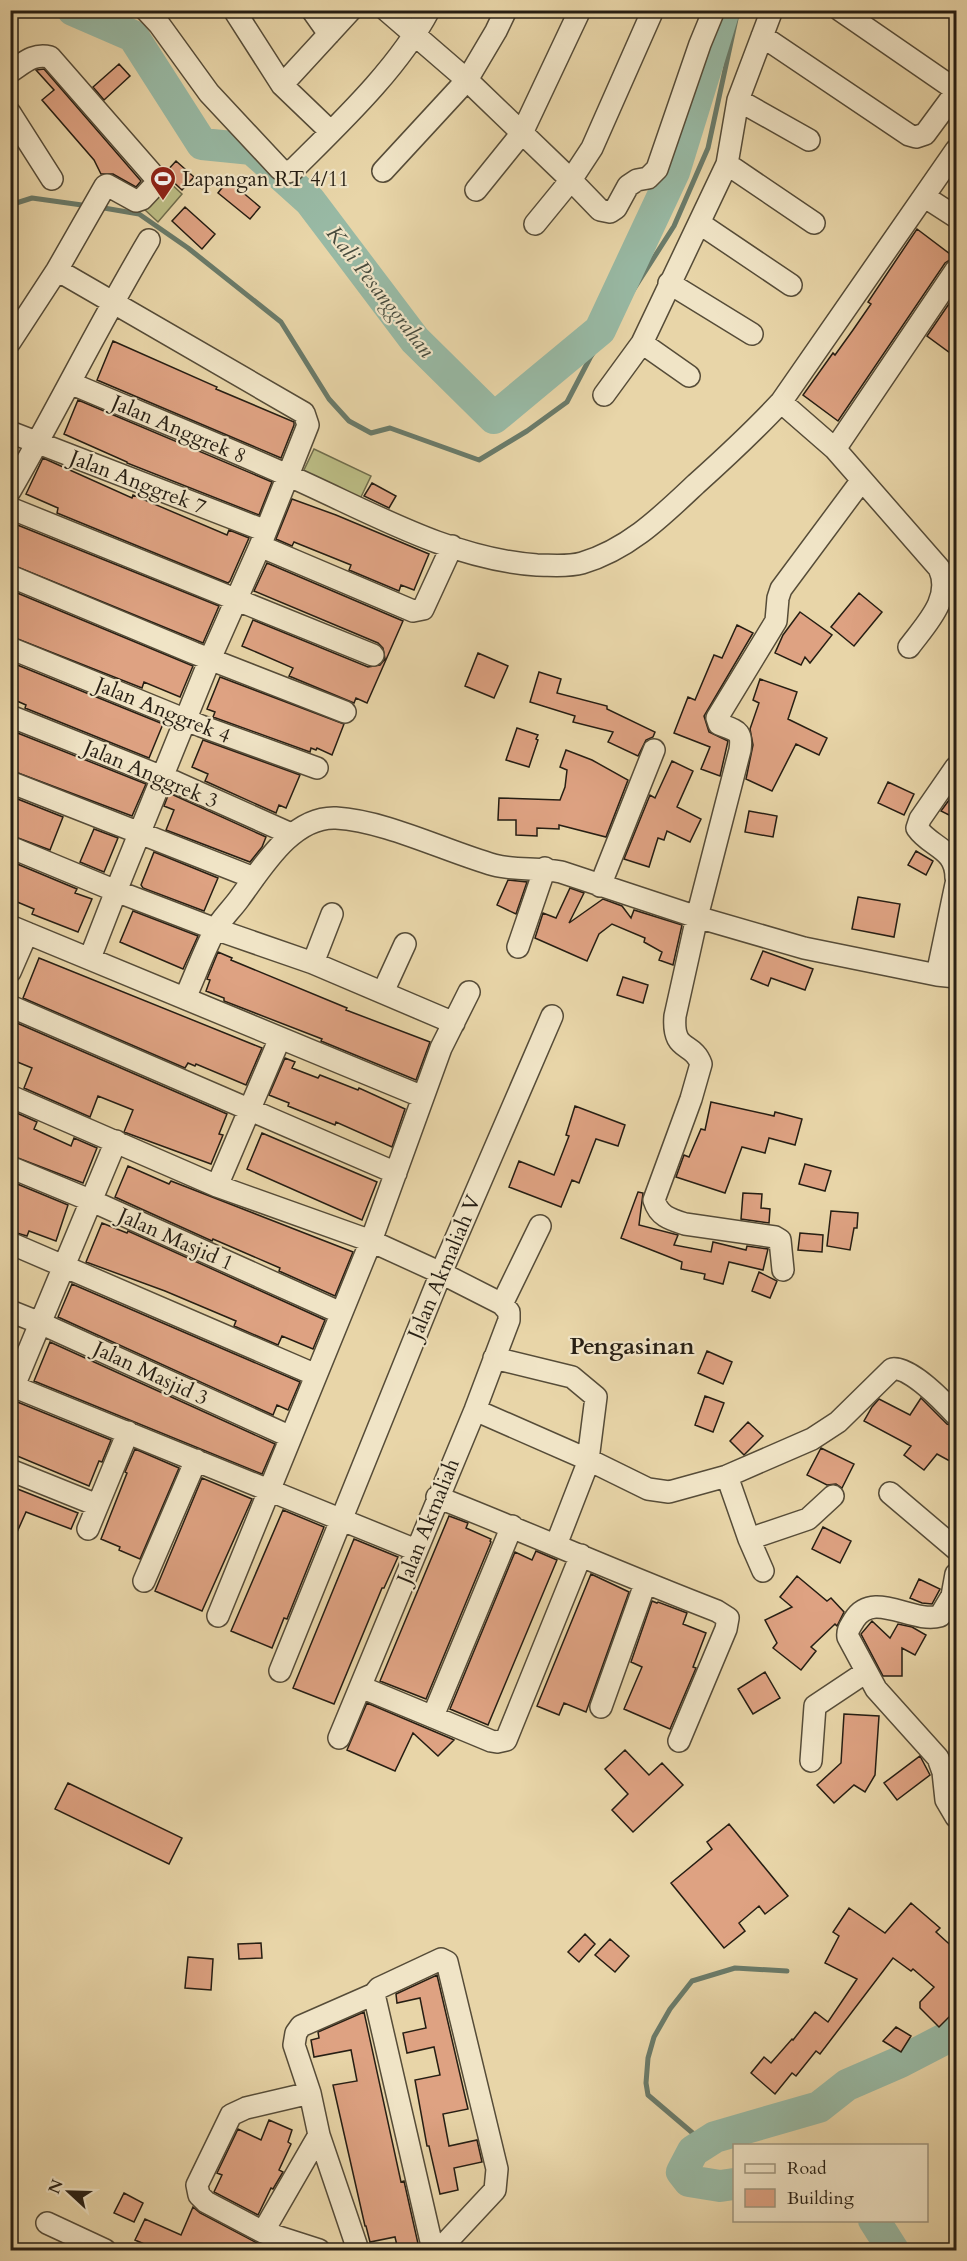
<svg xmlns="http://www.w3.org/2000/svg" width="967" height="2261" font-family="Cardo,serif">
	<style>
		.green { fill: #bbbc84; stroke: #706d4c; stroke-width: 1.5 }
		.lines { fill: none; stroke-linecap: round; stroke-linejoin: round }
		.stream { stroke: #6a7b6a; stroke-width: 5 }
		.river { stroke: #98b9a4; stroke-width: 32 }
		.building { fill: #dea282; stroke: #261e13; stroke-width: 1.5 }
		.minor-casing { stroke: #564c38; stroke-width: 24 }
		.minor { stroke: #f0e4c6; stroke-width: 21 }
		.labels { text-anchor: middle; stroke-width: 4.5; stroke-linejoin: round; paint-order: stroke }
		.poi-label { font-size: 21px; fill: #261e13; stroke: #f0e4c6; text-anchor: start }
		.street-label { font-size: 21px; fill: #261e13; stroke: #f0e4c6 }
		.water-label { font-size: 22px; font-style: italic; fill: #484c3e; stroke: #f0e4c6 }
		.quarter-label { font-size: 24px; font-weight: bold; fill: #261e13; stroke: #f0e4c6 }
	</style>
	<rect width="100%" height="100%" fill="#e8d5a8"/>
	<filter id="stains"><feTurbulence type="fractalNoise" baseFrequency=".00333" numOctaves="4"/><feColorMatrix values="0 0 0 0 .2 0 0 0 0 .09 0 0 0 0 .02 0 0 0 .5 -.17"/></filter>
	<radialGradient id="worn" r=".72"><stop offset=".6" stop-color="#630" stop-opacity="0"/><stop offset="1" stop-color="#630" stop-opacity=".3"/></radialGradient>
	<!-- green -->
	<path class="green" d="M 168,181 L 182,194 L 158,222 L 144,209 Z
		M 314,449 L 371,476 L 360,499 L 303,472 Z"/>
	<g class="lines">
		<!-- stream -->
		<path class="stream" d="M 10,205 L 32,198 L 89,206
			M 98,207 L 139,214 L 188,248 L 281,322 L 329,399 L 349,421 L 371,433 L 390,428 L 479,460 L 527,431 L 567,402 L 590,358 L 674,226 L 708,148 L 738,10
			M 693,2151 L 695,2135 L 648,2095 L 646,2083 L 648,2058 L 654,2037 L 670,2009 L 692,1981 L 735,1968 L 787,1971"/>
		<!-- river -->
		<path class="river" d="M 73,10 L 133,36 L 202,144 L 252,149 L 310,201 L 415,340 L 494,418 L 600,330 L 674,172 L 724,10
			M 734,2184 L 720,2186 L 689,2181 L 682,2172 L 693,2151 L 715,2137 L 819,2107 L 847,2085 L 900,2062 L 956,2033
			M 874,2220 L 893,2250"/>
	</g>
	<!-- building -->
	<path class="building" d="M 119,64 L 130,76 L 104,100 L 93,87 Z
		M 44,69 L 141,181 L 136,187 L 113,174 L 101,174 L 94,160 L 42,100 L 54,90 L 36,70 Z
		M 176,161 L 194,177 L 182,190 L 167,176 L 166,172 Z
		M 228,180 L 260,207 L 250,219 L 218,193 Z
		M 185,207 L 215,234 L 202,249 L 172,221 Z
		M 917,229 L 954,257 L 945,263 L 838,421 L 803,395 L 833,353 L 835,355 L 853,330 L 871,304 L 868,302 Z
		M 957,292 L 957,358 L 927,336 Z
		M 113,341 L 217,387 L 216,389 L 294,422 L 294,425 L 281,458 L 97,380 Z
		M 78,400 L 272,482 L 259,515 L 127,463 L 127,462 L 64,434 Z
		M 43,458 L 132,498 L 133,495 L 227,535 L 229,530 L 249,538 L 230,581 L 228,583 L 57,513 L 58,508 L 26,494 Z
		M 372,483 L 396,496 L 389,508 L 364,496 Z
		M 292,499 L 336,515 L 429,554 L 414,590 L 401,585 L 399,591 L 349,570 L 351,565 L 294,542 L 292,546 L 276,539 Z
		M 10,522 L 219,606 L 203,643 L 10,564 Z
		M 267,563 L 403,621 L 367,703 L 356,698 L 354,703 L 289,676 L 293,668 L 242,646 L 253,620 L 368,667 L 380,665 L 385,659 L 383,648 L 378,643 L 254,591 Z
		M 10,590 L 193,666 L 180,697 L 144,682 L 142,688 L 10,636 Z
		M 859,593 L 882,612 L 854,646 L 831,627 Z
		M 800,612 L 832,635 L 810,663 L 805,657 L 801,665 L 775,653 L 783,635 Z
		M 737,625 L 753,633 L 704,716 L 709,732 L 728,741 L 720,776 L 701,769 L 710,747 L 674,733 L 688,697 L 695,700 L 714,655 L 722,658 Z
		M 478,653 L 508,666 L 494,698 L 465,686 Z
		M 10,662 L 163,724 L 149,758 L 25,708 L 26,705 L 10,698 Z
		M 539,672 L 561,679 L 557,693 L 607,706 L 607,709 L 655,732 L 653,737 L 646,740 L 638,756 L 608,742 L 613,732 L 573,722 L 575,716 L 530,702 Z
		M 220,677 L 344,724 L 332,755 L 317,748 L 316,750 L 311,748 L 310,752 L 213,717 L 215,712 L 207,709 Z
		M 760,679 L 797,692 L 788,719 L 827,738 L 819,755 L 796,744 L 772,791 L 746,779 L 753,745 L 750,729 L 759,703 L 753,700 Z
		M 517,728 L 538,735 L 536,739 L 538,740 L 529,767 L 506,760 Z
		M 15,732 L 146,784 L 132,816 L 10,770 L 10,742 Z
		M 203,740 L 300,775 L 286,808 L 279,805 L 276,813 L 205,781 L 208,774 L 192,767 Z
		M 566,750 L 592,760 L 628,780 L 606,837 L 559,825 L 559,829 L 537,828 L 537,836 L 516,835 L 516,820 L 498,820 L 499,798 L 560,800 L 565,787 L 567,770 L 560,767 Z
		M 672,761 L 693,771 L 677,807 L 701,819 L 690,842 L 667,831 L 664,840 L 658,838 L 649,867 L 624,859 L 650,795 L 655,798 Z
		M 888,782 L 914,794 L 904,815 L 878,803 Z
		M 957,789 L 957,819 L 941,811 Z
		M 169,793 L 266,837 L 262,847 L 250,862 L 166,830 L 174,810 L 164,806 Z
		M 10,796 L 63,817 L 50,850 L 10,835 Z
		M 749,811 L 777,816 L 773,837 L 745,832 Z
		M 94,829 L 118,838 L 104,872 L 80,862 Z
		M 916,851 L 933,861 L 926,875 L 908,865 Z
		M 154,852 L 218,878 L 204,911 L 143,888 L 141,885 Z
		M 10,861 L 77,889 L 75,893 L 92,899 L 78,932 L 32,914 L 34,909 L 10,899 Z
		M 508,880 L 527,882 L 516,914 L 497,905 Z
		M 570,888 L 584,893 L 569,923 L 603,899 L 622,906 L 631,918 L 634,910 L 682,925 L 673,965 L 659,960 L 662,952 L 644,942 L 645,938 L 612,924 L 599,934 L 587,961 L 535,938 L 543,913 L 556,918 Z
		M 858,897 L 900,904 L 894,937 L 852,929 Z
		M 133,911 L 198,936 L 183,969 L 120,942 Z
		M 763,951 L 813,969 L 805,990 L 771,978 L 768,986 L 751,979 Z
		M 218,952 L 232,958 L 231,960 L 347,1008 L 346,1010 L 430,1042 L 416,1080 L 321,1041 L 322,1039 L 224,1001 L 224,998 L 206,991 L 210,980 L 207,979 Z
		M 39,958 L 262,1048 L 246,1085 L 196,1064 L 195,1066 L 188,1063 L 185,1068 L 23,998 Z
		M 623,977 L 648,985 L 643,1003 L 617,995 Z
		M 10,1020 L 227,1114 L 219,1134 L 223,1135 L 211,1164 L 124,1132 L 133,1110 L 98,1096 L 90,1117 L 24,1088 L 32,1068 L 10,1059 Z
		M 285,1058 L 295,1062 L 292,1068 L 318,1078 L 320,1075 L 358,1090 L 359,1088 L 405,1109 L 392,1147 L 336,1122 L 335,1125 L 288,1106 L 289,1103 L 269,1095 Z
		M 711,1102 L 774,1116 L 775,1112 L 802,1119 L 795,1145 L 769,1138 L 765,1153 L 742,1147 L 725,1193 L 676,1177 L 684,1155 L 689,1157 L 701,1129 L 705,1130 Z
		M 575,1106 L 625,1125 L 618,1146 L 596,1139 L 579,1183 L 572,1180 L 561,1207 L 509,1187 L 519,1161 L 554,1175 L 569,1136 L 566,1135 Z
		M 10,1110 L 37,1122 L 34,1129 L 71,1146 L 74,1138 L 97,1148 L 83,1183 L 10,1155 Z
		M 262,1133 L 377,1182 L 362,1220 L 247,1169 Z
		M 805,1164 L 831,1171 L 825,1191 L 799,1184 Z
		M 128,1166 L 169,1184 L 171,1181 L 353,1252 L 335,1296 L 279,1271 L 280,1268 L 213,1239 L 212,1241 L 115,1197 Z
		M 10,1181 L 68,1205 L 56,1241 L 29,1231 L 27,1236 L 10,1231 Z
		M 638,1192 L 643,1193 L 639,1225 L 678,1235 L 674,1245 L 711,1252 L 713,1242 L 746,1250 L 747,1246 L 768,1249 L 763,1270 L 729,1262 L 723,1284 L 704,1279 L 705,1274 L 681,1269 L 682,1262 L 621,1238 Z
		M 743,1193 L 762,1194 L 761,1208 L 770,1209 L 769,1223 L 741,1219 Z
		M 831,1211 L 858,1213 L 857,1228 L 854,1228 L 850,1250 L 827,1246 Z
		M 102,1223 L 127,1233 L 128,1231 L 325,1320 L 313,1349 L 282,1336 L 278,1345 L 234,1326 L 236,1321 L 165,1291 L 86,1262 Z
		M 800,1233 L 823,1235 L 822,1252 L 798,1250 Z
		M 759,1272 L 777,1281 L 770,1298 L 752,1291 Z
		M 72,1284 L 300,1382 L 288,1410 L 277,1405 L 273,1415 L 58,1317 Z
		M 50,1342 L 275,1444 L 262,1474 L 34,1381 Z
		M 707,1351 L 732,1362 L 723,1384 L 698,1373 Z
		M 705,1396 L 724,1403 L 713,1432 L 695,1425 Z
		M 921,1398 L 947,1424 L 957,1427 L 957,1465 L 937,1454 L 924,1470 L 904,1455 L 911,1446 L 864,1421 L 872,1407 L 879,1399 L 910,1415 Z
		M 10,1399 L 111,1440 L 102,1462 L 99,1461 L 89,1486 L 10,1453 Z
		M 748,1422 L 763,1436 L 744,1455 L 730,1441 Z
		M 821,1448 L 854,1464 L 842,1488 L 836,1484 L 827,1485 L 807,1475 Z
		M 135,1449 L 179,1468 L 140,1559 L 119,1550 L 120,1547 L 101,1539 L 127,1473 L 125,1472 Z
		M 202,1478 L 252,1499 L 202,1611 L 155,1591 Z
		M 10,1486 L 78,1513 L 71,1529 L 26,1512 L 10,1548 Z
		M 283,1510 L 324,1527 L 287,1619 L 284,1618 L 272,1648 L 231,1631 Z
		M 449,1516 L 468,1523 L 466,1528 L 491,1539 L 490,1541 L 491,1542 L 426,1699 L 380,1681 Z
		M 823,1527 L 851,1541 L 840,1563 L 812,1549 Z
		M 354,1539 L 398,1557 L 384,1588 L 382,1588 L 334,1704 L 293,1688 Z
		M 536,1551 L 557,1560 L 488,1725 L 450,1709 L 515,1552 L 532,1560 Z
		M 591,1574 L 629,1592 L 586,1712 L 564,1703 L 559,1715 L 537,1706 Z
		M 797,1576 L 827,1601 L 831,1598 L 844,1612 L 837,1626 L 835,1624 L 811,1647 L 816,1651 L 801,1670 L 773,1648 L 777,1643 L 765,1620 L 792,1607 L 780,1597 Z
		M 919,1579 L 940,1589 L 932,1604 L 922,1603 L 910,1598 Z
		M 652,1601 L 657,1603 L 658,1602 L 687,1613 L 683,1624 L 706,1633 L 693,1667 L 696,1668 L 670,1729 L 624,1709 L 642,1667 L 631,1662 Z
		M 872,1621 L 890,1638 L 898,1624 L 912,1627 L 926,1635 L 915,1655 L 902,1648 L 902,1676 L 883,1676 L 861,1634 Z
		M 765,1672 L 780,1698 L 753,1714 L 738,1689 Z
		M 367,1703 L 452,1739 L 454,1740 L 438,1756 L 413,1733 L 395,1771 L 347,1750 Z
		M 844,1714 L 879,1716 L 875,1775 L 865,1792 L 854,1785 L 834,1803 L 817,1785 L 841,1763 Z
		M 625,1750 L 649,1775 L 662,1763 L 683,1785 L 633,1832 L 612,1810 L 628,1794 L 605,1769 Z
		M 920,1756 L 930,1775 L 897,1800 L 884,1783 Z
		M 68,1783 L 182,1838 L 169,1864 L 55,1809 Z
		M 729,1824 L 788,1896 L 765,1914 L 759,1906 L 739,1923 L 745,1931 L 724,1948 L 671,1883 L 712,1849 L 707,1842 Z
		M 911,1903 L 940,1928 L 936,1932 L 957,1951 L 957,2009 L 939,2027 L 920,2008 L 920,2002 L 934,1987 L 913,1969 L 911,1971 L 893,1958 L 820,2054 L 816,2051 L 796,2076 L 792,2073 L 775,2094 L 751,2073 L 764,2057 L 771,2063 L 792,2039 L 793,2040 L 815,2012 L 828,2022 L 857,1979 L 825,1963 L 839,1936 L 833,1932 L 849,1908 L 885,1933 Z
		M 585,1934 L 595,1944 L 579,1962 L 568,1952 Z
		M 610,1939 L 629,1956 L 615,1972 L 595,1955 Z
		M 261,1943 L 262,1958 L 239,1959 L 238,1944 Z
		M 188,1957 L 213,1959 L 211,1990 L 185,1988 Z
		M 437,1975 L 468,2109 L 443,2114 L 449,2146 L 477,2140 L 482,2162 L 454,2168 L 458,2190 L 440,2194 L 429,2146 L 427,2146 L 415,2080 L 440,2075 L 434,2047 L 407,2053 L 403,2033 L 426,2028 L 420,1998 L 397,2003 L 396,1994 Z
		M 364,2012 L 401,2182 L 404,2181 L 419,2248 L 405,2250 L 398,2250 L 395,2237 L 370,2242 L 366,2226 L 365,2226 L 333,2085 L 357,2081 L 351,2050 L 314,2057 L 311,2040 L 319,2038 L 318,2032 Z
		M 896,2027 L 911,2036 L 901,2052 L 883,2041 Z
		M 269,2120 L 292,2130 L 288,2142 L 291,2144 L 279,2170 L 283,2172 L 273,2189 L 271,2188 L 258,2215 L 214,2192 L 222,2175 L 217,2173 L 238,2129 L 261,2140 Z
		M 124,2193 L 143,2203 L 134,2222 L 114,2213 Z
		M 193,2207 L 200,2213 L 257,2243 L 279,2250 L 158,2250 L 135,2240 L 145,2219 L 181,2235 Z"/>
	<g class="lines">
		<defs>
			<path id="minor" d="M 146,10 L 159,24 L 209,93 L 280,169 L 288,172 L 293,170 C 340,123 398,69 429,10
				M 234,10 L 282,85 L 331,132
				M 312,10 L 329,34
				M 386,10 L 467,80 L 571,180 L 600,210 L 610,212 L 616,208 L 628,186 L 637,180 L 648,178 L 657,169 L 700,44 L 714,10
				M 840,10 L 956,90
				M 762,36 L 909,135 L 916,137 L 925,134 L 956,92
				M 10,72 C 24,63 33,53 50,57 L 154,176 L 156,184 L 142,199 L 136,201 L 107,185 L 105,186 L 57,270 L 10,342
				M 282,85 L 351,10
				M 738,100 L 809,140
				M 10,113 L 52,179
				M 727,164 L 814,223
				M 383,171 L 467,80 L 496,31 L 506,10
				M 476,190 L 522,133 L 580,10
				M 925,197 L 956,217
				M 699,223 L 791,285
				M 535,224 L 571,180 L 592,148 L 653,10
				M 57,270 L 304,413 L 308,425 L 260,546 L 210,659 L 116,891 L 215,929 L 313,963 L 454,1023
				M 669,283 L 752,334
				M 642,343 L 689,376
				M 70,383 C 143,414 216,443 287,475 C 367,510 448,559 537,565 C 551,565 568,567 582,563 C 629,549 662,516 696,484 C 726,457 754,431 781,402 L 956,150
				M 604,395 L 642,343 L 727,164 L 738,100 L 772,10
				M 781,402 L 835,449 L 939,568 C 953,598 926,624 909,647
				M 10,432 L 266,531
				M 835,449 L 956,270
				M 10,491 C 58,408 100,322 149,240
				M 10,508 L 373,655
				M 260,546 L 413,611 L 423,609 L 452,546
				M 10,576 L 194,653 L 345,712
				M 10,648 L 201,726 L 317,768
				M 10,716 L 175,782 L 291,834
				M 956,767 L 920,819 L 917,828 C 931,848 956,848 956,878
				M 10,782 L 254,878
				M 10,847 L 116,891 L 90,958
				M 600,886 L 654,750
				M 10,926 L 423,1097
				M 518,947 L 545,868
				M 313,963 L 332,914
				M 10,972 L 27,933
				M 937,975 L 956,884
				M 383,992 L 405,944
				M 185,998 C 195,976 203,953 214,932 C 220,920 231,910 239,899 C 262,868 292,816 336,818 C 386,821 445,851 494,865 C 516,871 539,867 561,872 L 697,917 L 804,948 L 937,975 L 956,977
				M 10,1006 L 396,1173
				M 10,1096 L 217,1186 L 371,1241 L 441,1273 L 502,1304 L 509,1312 L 509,1320 L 475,1410 L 339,1738
				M 10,1167 L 92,1201 L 341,1313
				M 217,1186 L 280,1038
				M 10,1243 L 316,1375
				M 783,1270 L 780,1240 L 775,1237 L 685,1224 C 669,1219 659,1216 654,1200 L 691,1099 L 701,1064 C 693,1041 672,1053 675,1016 L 697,917 L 740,750 C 743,730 736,731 719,724 L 717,718 L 776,621 L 778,598 L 781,589 L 862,480
				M 502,1304 L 540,1226
				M 10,1311 L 40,1323 L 291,1437
				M 494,1358 L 572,1377 L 596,1397 L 588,1460
				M 10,1385 L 416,1550
				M 14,1386 L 116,1141
				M 475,1410 L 589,1460 L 648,1489 L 669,1492 L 727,1476 L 812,1439 L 838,1422 L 892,1369 C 910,1366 944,1402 956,1415
				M 10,1470 L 97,1505
				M 727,1476 L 749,1539 L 763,1571
				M 890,1493 L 956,1549
				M 437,1497 C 531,1534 623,1575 717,1611 L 728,1618 L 726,1629 L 679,1741
				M 88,1529 L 128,1432
				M 749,1539 L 808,1519 L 833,1496
				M 556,1545 L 589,1460
				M 956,1574 L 952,1596 L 940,1616 C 912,1624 873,1589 854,1620 C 850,1627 847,1630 848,1637 L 876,1689 L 938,1758 L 943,1772 L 946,1800 L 956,1817
				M 144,1581 L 196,1460
				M 218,1616 L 371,1241 L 441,1048 L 469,992
				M 280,1671 L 441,1273 L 552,1016
				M 361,1687 L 491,1741 L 497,1742 L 506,1740 L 581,1555
				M 601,1707 L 645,1584
				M 433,1716 L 512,1526
				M 811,1761 L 815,1706 L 866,1672
				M 374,1994 L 433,2250
				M 310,2093 L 246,2108 L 231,2115 L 197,2185 L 199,2195 L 206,2202 L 263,2232 L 319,2250
				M 47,2223 L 105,2250
				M 263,2232 L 319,2135
				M 358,2250 L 319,2135 L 310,2093 L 294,2045 L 296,2033 L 301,2026 L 374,1994 L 379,1988 L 441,1959 L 447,1962 L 497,2169 L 495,2190 L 439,2250"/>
		</defs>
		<!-- minor casing -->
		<use href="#minor" class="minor-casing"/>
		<!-- minor -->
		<use href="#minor" class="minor"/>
	</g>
	<!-- icons -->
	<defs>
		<symbol id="stadium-pin" viewBox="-11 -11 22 30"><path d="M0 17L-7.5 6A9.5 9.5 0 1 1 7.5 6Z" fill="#8f2418" stroke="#f0e4c6"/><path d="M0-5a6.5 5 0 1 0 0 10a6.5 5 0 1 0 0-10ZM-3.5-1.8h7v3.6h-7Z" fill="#fff"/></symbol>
	</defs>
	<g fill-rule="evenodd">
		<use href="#stadium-pin" x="148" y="164" width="30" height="40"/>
	</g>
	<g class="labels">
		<!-- poi labels -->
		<g class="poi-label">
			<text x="182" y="186">Lapangan RT 4/11</text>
		</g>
		<!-- street labels -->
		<g class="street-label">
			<text transform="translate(179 429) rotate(23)" y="7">Jalan Anggrek 8</text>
			<text transform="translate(138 482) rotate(21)" y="7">Jalan Anggrek 7</text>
			<text transform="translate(163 710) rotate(22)" y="7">Jalan Anggrek 4</text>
			<text transform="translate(151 774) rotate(23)" y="7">Jalan Anggrek 3</text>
			<text transform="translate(176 1239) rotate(24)" y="7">Jalan Masjid 1</text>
			<text transform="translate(444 1267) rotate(-67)" y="7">Jalan Akmaliah V</text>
			<text transform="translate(151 1373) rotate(25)" y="7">Jalan Masjid 3</text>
			<text transform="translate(428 1521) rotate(-68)" y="7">Jalan Akmaliah</text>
		</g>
		<!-- water labels -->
		<g class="water-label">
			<text transform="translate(381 291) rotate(52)" y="8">Kali Pesanggrahan</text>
		</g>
		<!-- quarter labels -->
		<g class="quarter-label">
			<text x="632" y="1354">Pengasinan</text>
		</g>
	</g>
	<!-- margin -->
	<rect width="967" height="2261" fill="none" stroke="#e8d5a8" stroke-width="36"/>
	<rect x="12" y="12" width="943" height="2237" fill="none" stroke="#261e13" stroke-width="3"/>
	<rect x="18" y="18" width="931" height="2225" fill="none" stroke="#261e13" stroke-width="1.5"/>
	<!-- legend -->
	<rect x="733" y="2144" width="195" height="78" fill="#f0e4c6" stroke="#9f957e" stroke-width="1.5"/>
	<rect x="745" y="2164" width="30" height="9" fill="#f0e4c6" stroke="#9f957e" stroke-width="1.5"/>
	<text x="787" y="2174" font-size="18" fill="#261e13">Road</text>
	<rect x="745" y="2189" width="30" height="18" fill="#dea282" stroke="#9f957e" stroke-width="1.5"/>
	<text x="787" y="2204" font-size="18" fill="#261e13">Building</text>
	<!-- north arrow -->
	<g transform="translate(69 2192) rotate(292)" stroke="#f0e4c6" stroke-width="4.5" paint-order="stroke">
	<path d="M0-4.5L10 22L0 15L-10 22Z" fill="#261e13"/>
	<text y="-9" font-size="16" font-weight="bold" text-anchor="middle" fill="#261e13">N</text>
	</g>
	<rect width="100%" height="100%" filter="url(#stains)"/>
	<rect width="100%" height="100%" fill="url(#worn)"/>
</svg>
